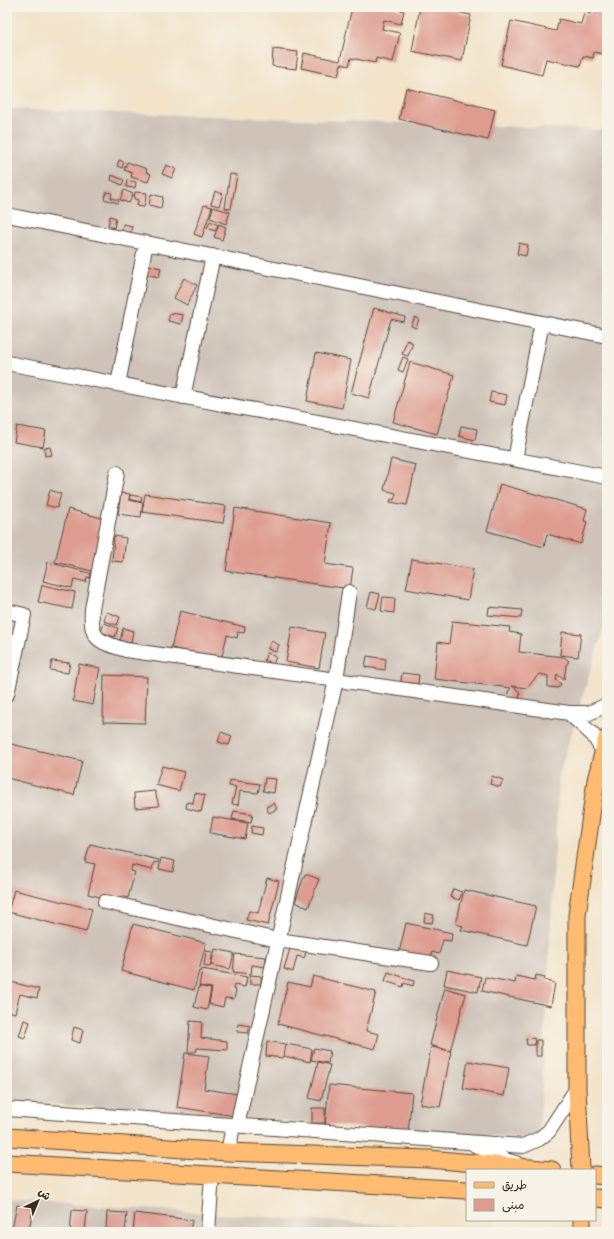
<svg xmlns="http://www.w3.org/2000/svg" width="614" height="1239" font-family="'Indie Flower','Playpen Sans Arabic',sans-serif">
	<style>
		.industrial { fill: #cec2b9 }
		.building { fill: #de9c90 }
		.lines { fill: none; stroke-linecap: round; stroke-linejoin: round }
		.minor-casing { stroke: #564638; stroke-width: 16 }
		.major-casing { stroke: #564638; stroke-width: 19 }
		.minor { stroke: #fff; stroke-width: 14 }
		.major { stroke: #ffbb71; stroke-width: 17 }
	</style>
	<rect width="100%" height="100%" fill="#f7f3e8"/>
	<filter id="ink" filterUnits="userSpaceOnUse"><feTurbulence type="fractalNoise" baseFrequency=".025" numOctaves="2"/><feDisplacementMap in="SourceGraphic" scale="8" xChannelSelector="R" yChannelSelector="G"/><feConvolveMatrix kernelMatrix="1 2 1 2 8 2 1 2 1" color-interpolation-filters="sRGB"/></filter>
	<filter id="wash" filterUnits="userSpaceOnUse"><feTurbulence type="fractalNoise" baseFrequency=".012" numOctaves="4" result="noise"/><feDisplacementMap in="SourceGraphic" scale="16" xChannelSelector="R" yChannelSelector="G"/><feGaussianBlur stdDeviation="0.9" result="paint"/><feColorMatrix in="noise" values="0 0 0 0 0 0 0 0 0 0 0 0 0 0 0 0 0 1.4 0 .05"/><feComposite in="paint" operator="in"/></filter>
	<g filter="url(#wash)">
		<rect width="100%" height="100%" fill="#f2e3c9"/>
		<!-- industrial -->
		<path class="industrial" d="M 7,109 L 607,130 L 607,616 L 559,774 L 539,1139 L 7,1101 Z
			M 7,1200 L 493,1232 L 7,1232 Z"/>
		<g id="blocks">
			<!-- building -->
			<path class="building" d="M 352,7 L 391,7 L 404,11 L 401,24 L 384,20 L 382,29 L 400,33 L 393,62 L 376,58 L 375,63 L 351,58 L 349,66 L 341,64 L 338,76 L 301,68 L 304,53 L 340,61 Z
				M 420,7 L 433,7 L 471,15 L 462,61 L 412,51 Z
				M 591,7 L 607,7 L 607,55 L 594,52 L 593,58 L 583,56 L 580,66 L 546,59 L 542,75 L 501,65 L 511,21 L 556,31 L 559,19 L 581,24 L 584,13 L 590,14 Z
				M 273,49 L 298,52 L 296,69 L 272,66 Z
				M 406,88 L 495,110 L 488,140 L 399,119 Z
				M 119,160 L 124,162 L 122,168 L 117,166 Z
				M 127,162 L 147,169 L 146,172 L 151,174 L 148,182 L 131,177 L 132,173 L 124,170 Z
				M 166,165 L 176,169 L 172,178 L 162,174 Z
				M 230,174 L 237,175 L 231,209 L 225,208 Z
				M 112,175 L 124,180 L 122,185 L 111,180 Z
				M 127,180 L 136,182 L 135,188 L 126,187 Z
				M 124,190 L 133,194 L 129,203 L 120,200 Z
				M 215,191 L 223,194 L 219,206 L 211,204 Z
				M 106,192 L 112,193 L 111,198 L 119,200 L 118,203 L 104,199 Z
				M 135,192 L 147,193 L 144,207 L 137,206 L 138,200 L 134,199 Z
				M 151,194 L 163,197 L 161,208 L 149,205 Z
				M 204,205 L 212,207 L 202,237 L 194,234 Z
				M 213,207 L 230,212 L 226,224 L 210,218 Z
				M 110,216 L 116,218 L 114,228 L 108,226 Z
				M 210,221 L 218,225 L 215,231 L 207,228 Z
				M 123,224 L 132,226 L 130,235 L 121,233 Z
				M 219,224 L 226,227 L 222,240 L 214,237 Z
				M 519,243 L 528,245 L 526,256 L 517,254 Z
				M 147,265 L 161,268 L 159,277 L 145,274 Z
				M 184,278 L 197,285 L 187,305 L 174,298 Z
				M 374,308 L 405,317 L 404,322 L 391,319 L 369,398 L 351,393 Z
				M 170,313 L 183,315 L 181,324 L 168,321 Z
				M 415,317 L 419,319 L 416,328 L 411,326 Z
				M 407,340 L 413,343 L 408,356 L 402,354 Z
				M 316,353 L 351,360 L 342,408 L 307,401 Z
				M 403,357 L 408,359 L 403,372 L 398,370 Z
				M 410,362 L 454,375 L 437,434 L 393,422 Z
				M 491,392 L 507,395 L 505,405 L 489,402 Z
				M 17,426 L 46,431 L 43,447 L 14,442 Z
				M 461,426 L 477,429 L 475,440 L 459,436 Z
				M 50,447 L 52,455 L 45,456 L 44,448 Z
				M 391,459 L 416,465 L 407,505 L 390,502 L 391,499 L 394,500 L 396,493 L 384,490 Z
				M 500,484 L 587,509 L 584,521 L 587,522 L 581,544 L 547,534 L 544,547 L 487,531 Z
				M 50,490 L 61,494 L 57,508 L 46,505 Z
				M 121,493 L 130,494 L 129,500 L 143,503 L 141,517 L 118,514 Z
				M 145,494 L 226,506 L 223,523 L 142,512 Z
				M 130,495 L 142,497 L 141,502 L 129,499 Z
				M 235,508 L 331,523 L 325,564 L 353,568 L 350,589 L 226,571 Z
				M 68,509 L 105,519 L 92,571 L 55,562 Z
				M 114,536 L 126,538 L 123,562 L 112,561 Z
				M 412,559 L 473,569 L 468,600 L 406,589 Z
				M 48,562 L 93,574 L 92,578 L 87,577 L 86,582 L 74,579 L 72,588 L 43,581 Z
				M 42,585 L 75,592 L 72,609 L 38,602 Z
				M 371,592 L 380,594 L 376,609 L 367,607 Z
				M 383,597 L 395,598 L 394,613 L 381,611 Z
				M 489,607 L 522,610 L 521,618 L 488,615 Z
				M 180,611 L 245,627 L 244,633 L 238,632 L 237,638 L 227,635 L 221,660 L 171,648 Z
				M 107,612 L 120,617 L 117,625 L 104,621 Z
				M 452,621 L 510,627 L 509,632 L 521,634 L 519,652 L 564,657 L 569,661 L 566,665 L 564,680 L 557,674 L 556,680 L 561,684 L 558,688 L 548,687 L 548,676 L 539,674 L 527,688 L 512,686 L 520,692 L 519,700 L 507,701 L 508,692 L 511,688 L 434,679 L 438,642 L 449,644 Z
				M 104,623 L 118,628 L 115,637 L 101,632 Z
				M 292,627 L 325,633 L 319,668 L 286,662 Z
				M 123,628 L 133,631 L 131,643 L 120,641 Z
				M 562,632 L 581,634 L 578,657 L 560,655 Z
				M 271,641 L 279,645 L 276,652 L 268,649 Z
				M 267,653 L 276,657 L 273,664 L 264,660 Z
				M 367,656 L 386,659 L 385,670 L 365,667 Z
				M 52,661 L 70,663 L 68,673 L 50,670 Z
				M 79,664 L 100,668 L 93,705 L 73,701 Z
				M 402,673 L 419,675 L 418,684 L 401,682 Z
				M 104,675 L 147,677 L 145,723 L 103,722 Z
				M 221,732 L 232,736 L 229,745 L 218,742 Z
				M 7,743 L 82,761 L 74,795 L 7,778 Z
				M 162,766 L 184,772 L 179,791 L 156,785 Z
				M 492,776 L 503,780 L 500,787 L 490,784 Z
				M 265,778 L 276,779 L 274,793 L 263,791 Z
				M 230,780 L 260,784 L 258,793 L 240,791 L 238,805 L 232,804 L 236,787 L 229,786 Z
				M 155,791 L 159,806 L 135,808 L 134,793 Z
				M 195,793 L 205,795 L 201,812 L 186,808 L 187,802 L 193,803 Z
				M 274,803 L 277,809 L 269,813 L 266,807 Z
				M 234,811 L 253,814 L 251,822 L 232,819 Z
				M 213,817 L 248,823 L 245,839 L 210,833 Z
				M 252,826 L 263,828 L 262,835 L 251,833 Z
				M 90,844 L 159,860 L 158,863 L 154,862 L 152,870 L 132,865 L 131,871 L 135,872 L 128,898 L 121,896 L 120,902 L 88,894 L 95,864 L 85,862 Z
				M 161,858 L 175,861 L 173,872 L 159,869 Z
				M 305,874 L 319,879 L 308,908 L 295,902 Z
				M 267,878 L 279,881 L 268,925 L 246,920 L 249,911 L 258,913 Z
				M 453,889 L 462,892 L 459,900 L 450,897 Z
				M 14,890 L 92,909 L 86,932 L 8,912 Z
				M 464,890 L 536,906 L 527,945 L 461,930 L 463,926 L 456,924 Z
				M 425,913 L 434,915 L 432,923 L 424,922 Z
				M 406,923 L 452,933 L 451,941 L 443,940 L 439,954 L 432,952 L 430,960 L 399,953 Z
				M 133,924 L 206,943 L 194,990 L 121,971 Z
				M 291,945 L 307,950 L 304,958 L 297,956 L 293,972 L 284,969 Z
				M 215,949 L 234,953 L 230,969 L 211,965 Z
				M 206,951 L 213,952 L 210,967 L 204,966 Z
				M 235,954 L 266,957 L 265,967 L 252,965 L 251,974 L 233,972 Z
				M 202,969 L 247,977 L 245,987 L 234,985 L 233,989 L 236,990 L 234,999 L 225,998 L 223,1007 L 209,1004 L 212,988 L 199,986 Z
				M 447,970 L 481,977 L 478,992 L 444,985 Z
				M 388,972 L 414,981 L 413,986 L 404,983 L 403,987 L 385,981 Z
				M 250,975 L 261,976 L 261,984 L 250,984 Z
				M 536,975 L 545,977 L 544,980 L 555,983 L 551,1006 L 482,991 L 485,977 L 515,983 L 516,976 L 535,980 Z
				M 313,976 L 376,992 L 366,1031 L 379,1034 L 375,1049 L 278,1024 L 288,982 L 310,987 Z
				M 7,981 L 39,989 L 37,998 L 20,994 L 15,1013 L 7,1011 Z
				M 199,986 L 211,989 L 207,1010 L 194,1007 Z
				M 445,988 L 466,994 L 450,1051 L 430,1045 Z
				M 24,1020 L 30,1022 L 25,1038 L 19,1036 Z
				M 190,1021 L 202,1022 L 201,1038 L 227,1041 L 227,1050 L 197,1048 L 196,1052 L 188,1052 Z
				M 238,1024 L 250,1026 L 248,1033 L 237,1032 Z
				M 74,1027 L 83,1030 L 80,1043 L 71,1040 Z
				M 534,1038 L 535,1045 L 527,1045 L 526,1039 Z
				M 536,1040 L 541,1040 L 541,1056 L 536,1056 Z
				M 267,1041 L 285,1044 L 283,1058 L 266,1056 Z
				M 286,1044 L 312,1049 L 310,1062 L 284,1056 Z
				M 431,1047 L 451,1051 L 440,1107 L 420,1104 Z
				M 314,1048 L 330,1051 L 328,1063 L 311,1060 Z
				M 185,1053 L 209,1056 L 204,1089 L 238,1094 L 235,1116 L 177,1107 Z
				M 468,1061 L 509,1068 L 504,1096 L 463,1088 Z
				M 318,1062 L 330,1065 L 321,1101 L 309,1098 Z
				M 329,1085 L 412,1093 L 408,1133 L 325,1124 Z
				M 312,1108 L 325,1108 L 325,1123 L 312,1123 Z
				M 17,1205 L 33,1209 L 29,1230 L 26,1230 L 26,1232 L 12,1229 Z
				M 72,1210 L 87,1211 L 85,1232 L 70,1232 Z
				M 107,1212 L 127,1213 L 125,1232 L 113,1232 L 113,1229 L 106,1229 Z
				M 135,1213 L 192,1220 L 190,1232 L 133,1232 Z"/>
		</g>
	</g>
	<g filter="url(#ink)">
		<use href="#blocks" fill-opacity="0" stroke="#564638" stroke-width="1"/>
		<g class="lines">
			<defs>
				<path id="minor" d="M 7,215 L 607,336
					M 7,363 L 607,477
					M 118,384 L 146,243
					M 183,397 L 213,256
					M 515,459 L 542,323
					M 117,473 L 92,609 C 90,640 97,641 126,650 L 569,713
					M 7,611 L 24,615 L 7,694
					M 603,751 L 593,735 L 569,713 L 589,713 L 607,705
					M 105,902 L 278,940 L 431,963
					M 7,1109 L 523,1146 L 539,1139 L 549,1131 L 577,1088
					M 237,1126 L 336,680 L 349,592
					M 475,1145 L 508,1161 L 516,1163
					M 228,1152 L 233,1126
					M 208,1232 L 212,1175"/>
				<path id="major" d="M 7,1137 L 228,1152 L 429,1159 L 552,1170
					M 7,1163 L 467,1190
					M 581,1170 L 577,1088 L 577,915 L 596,780 L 607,738
					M 595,1175 L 607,1176
					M 595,1198 L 607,1199
					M 582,1220 L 582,1232"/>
			</defs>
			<!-- minor casing -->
			<use href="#minor" class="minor-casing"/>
			<!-- major casing -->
			<use href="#major" class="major-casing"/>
			<!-- minor -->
			<use href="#minor" class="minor"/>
			<!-- major -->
			<use href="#major" class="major"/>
		</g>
	</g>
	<!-- margin -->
	<rect width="614" height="1239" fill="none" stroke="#f7f3e8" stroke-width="24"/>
	<!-- legend -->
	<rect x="466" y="1169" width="130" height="52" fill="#f7f3e8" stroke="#aca397"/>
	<rect x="474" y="1182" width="20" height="6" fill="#ffbb71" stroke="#aca397"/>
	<text x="502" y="1189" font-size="12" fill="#3b2a1e">طريق</text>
	<rect x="474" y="1199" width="20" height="12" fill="#de9c90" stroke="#aca397"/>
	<text x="502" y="1209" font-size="12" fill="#3b2a1e">مبنى</text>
	<!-- north arrow -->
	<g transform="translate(38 1201) rotate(44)" stroke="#f7f3e8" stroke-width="3" paint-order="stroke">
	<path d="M0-3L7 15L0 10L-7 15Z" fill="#3b2a1e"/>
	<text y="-6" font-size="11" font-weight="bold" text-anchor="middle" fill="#3b2a1e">ش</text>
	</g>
</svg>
